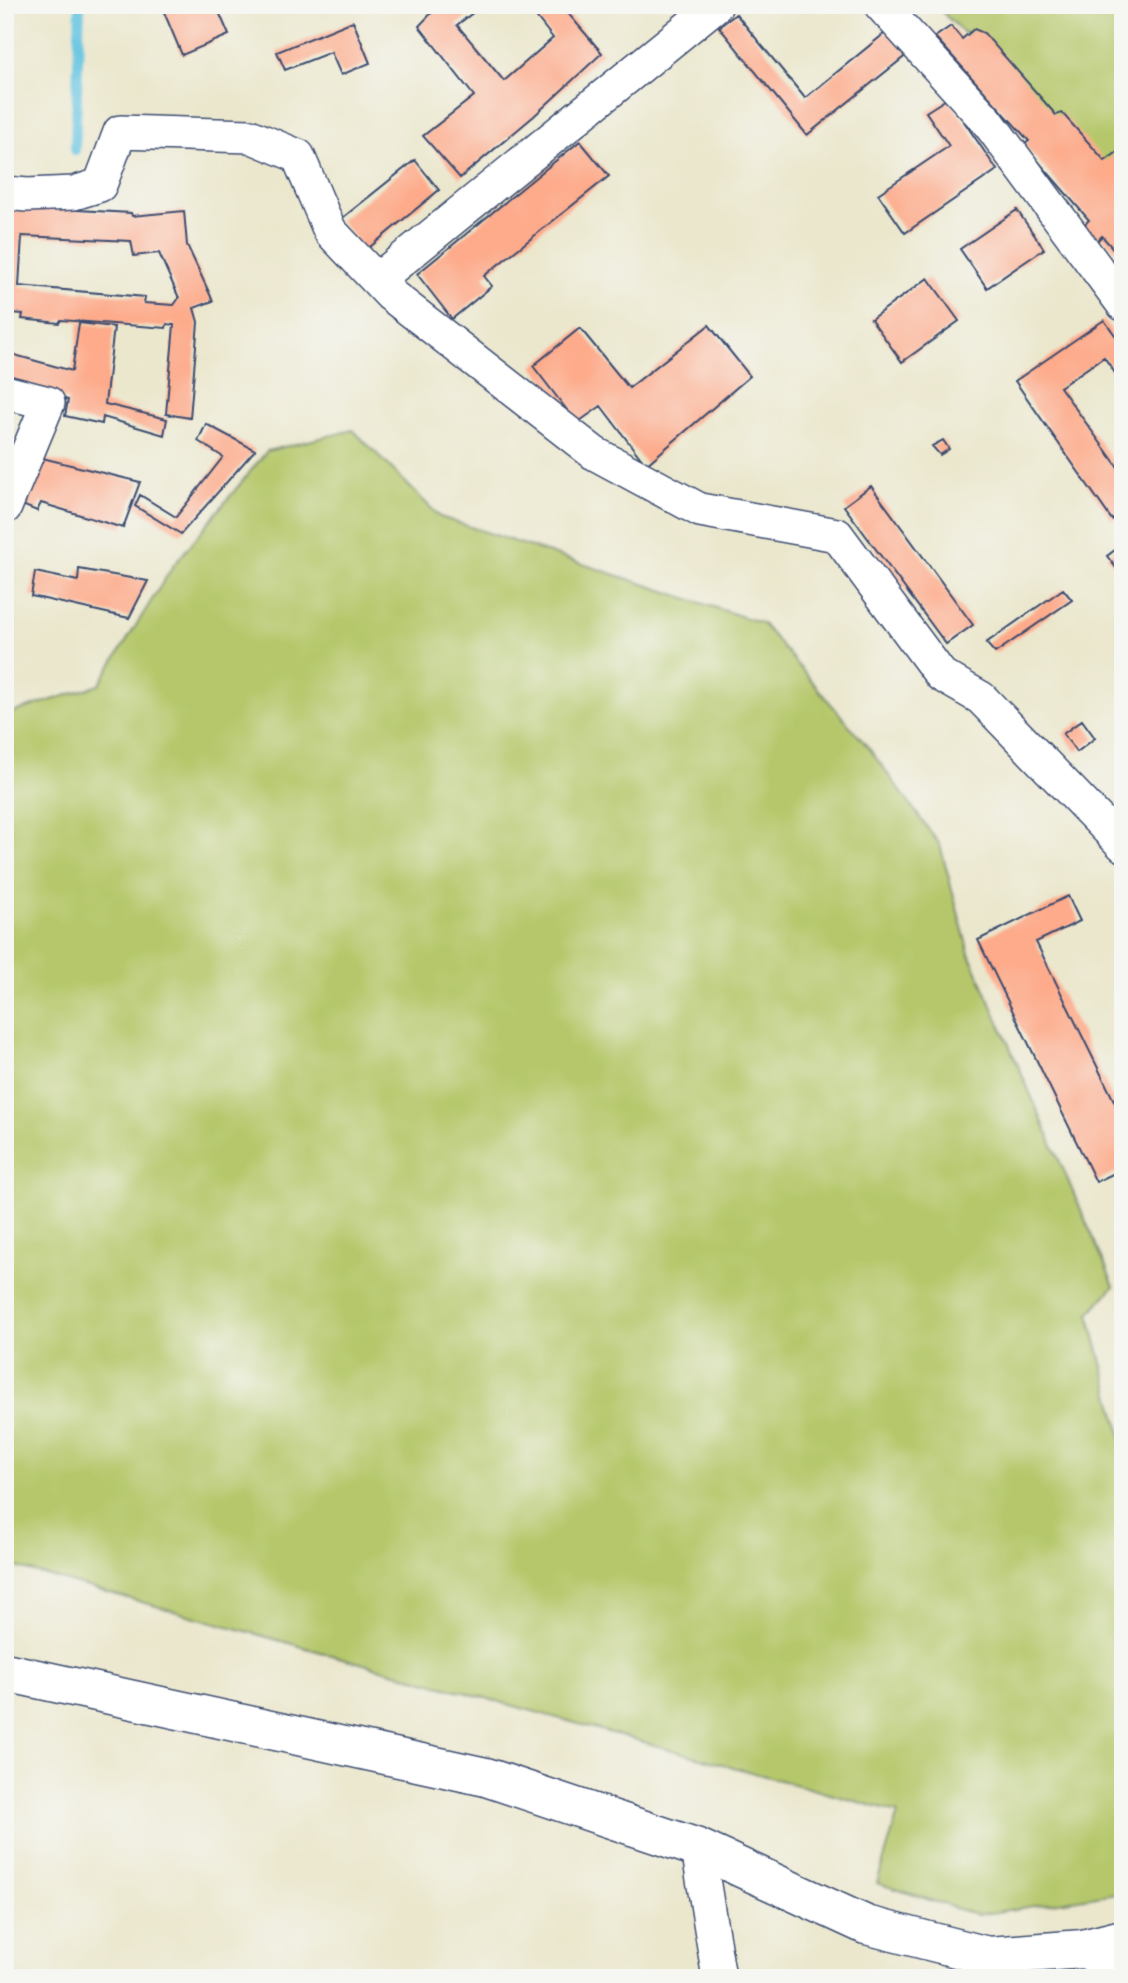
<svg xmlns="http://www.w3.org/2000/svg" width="1128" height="1983" font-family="Pangolin,sans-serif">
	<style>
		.green { fill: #b5c76b; stroke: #687b64; stroke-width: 2 }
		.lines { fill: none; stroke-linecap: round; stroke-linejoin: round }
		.stream { stroke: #63c4e1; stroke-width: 10 }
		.building { fill: #fdab8b; fill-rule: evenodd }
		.minor-casing { stroke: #3a4b6f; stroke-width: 36 }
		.secondary-casing { stroke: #3a4b6f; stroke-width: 41 }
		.minor { stroke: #fff; stroke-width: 33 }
		.secondary { stroke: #fff; stroke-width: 38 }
	</style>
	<rect width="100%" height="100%" fill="#f6f6f2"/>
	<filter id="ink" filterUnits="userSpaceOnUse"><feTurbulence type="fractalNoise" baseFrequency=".0143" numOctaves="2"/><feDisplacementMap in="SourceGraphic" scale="14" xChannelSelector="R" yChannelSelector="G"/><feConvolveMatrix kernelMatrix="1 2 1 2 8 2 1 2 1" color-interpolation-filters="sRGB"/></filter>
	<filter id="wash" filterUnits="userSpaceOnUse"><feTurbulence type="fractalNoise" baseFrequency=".00686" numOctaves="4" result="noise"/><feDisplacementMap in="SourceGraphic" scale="28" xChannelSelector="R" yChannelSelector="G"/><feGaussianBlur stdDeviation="1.57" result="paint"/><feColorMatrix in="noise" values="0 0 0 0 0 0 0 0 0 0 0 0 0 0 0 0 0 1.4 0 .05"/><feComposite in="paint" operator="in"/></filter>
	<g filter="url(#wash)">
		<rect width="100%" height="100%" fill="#ebe7cd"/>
		<!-- green -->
		<path class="green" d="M 937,5 L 1123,5 L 1123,182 L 946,16 Z
			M 353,430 L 440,517 L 762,623 L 868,747 L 940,845 L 969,953 L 1114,1286 L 1089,1314 L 1123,1443 L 1123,1892 L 977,1915 L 877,1883 L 898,1813 L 5,1564 L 5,715 L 99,685 L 173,566 L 267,451 Z"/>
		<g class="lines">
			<!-- stream -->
			<path class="stream" d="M 75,150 L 80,5"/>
		</g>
		<g id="blocks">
			<!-- building -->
			<path class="building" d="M 161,5 L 216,5 L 229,35 L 182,55 Z
				M 439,5 L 483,5 L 457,25 L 504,81 L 553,38 L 527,5 L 561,5 L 602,53 L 534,116 L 460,178 L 423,136 L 474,96 L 419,26 Z
				M 736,14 L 805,98 L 890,29 L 909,53 L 807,135 L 719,27 Z
				M 353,21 L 370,63 L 341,75 L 331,52 L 285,70 L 277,52 Z
				M 951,26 L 962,39 L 974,29 L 984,33 L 1056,115 L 1062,113 L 1105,161 L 1123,148 L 1123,260 L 1102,236 L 1097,241 L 1083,226 L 1089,220 L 1024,145 L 1029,141 L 935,37 Z
				M 948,98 L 997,170 L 905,233 L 878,194 L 949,146 L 926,112 Z
				M 580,141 L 609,176 L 484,276 L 492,286 L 452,319 L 417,274 Z
				M 415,160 L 439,190 L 365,251 L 340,220 Z
				M 5,206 L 131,213 L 132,216 L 184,211 L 187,245 L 213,301 L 194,308 L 198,322 L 190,418 L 166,414 L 174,325 L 167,324 L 166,328 L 61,320 L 59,323 L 22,319 L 23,314 L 12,313 L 11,354 L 72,371 L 79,323 L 114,327 L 105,404 L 167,419 L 164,435 L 103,417 L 102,424 L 65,416 L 68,400 L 5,382 ZM 22,236 L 131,241 L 134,256 L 159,253 L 179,298 L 174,305 L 144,303 L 145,297 L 19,286 Z
				M 1017,210 L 1044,249 L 987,288 L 960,249 Z
				M 928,278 L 959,321 L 902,362 L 871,319 Z
				M 1104,320 L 1123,346 L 1123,380 L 1121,382 L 1104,357 L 1060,387 L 1123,474 L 1123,512 L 1112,520 L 1015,381 Z
				M 709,325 L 750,376 L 646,465 L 601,406 L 577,423 L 533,366 L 580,328 L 629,388 Z
				M 206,424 L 255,450 L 181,534 L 135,506 L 140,495 L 176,517 L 223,457 L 198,441 Z
				M 943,440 L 949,449 L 940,455 L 932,446 Z
				M 30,455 L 140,482 L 123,528 L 41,503 L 37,511 L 12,501 Z
				M 871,486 L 973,625 L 946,644 L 844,506 Z
				M 5,538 L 13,541 L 6,563 L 5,563 Z
				M 1123,544 L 1123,577 L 1107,556 Z
				M 79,569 L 148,581 L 129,618 L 31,596 L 35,572 L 78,581 Z
				M 1063,589 L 1072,600 L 995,653 L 986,643 Z
				M 1082,720 L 1095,738 L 1077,752 L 1063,734 Z
				M 1068,896 L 1080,921 L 1036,942 L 1123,1119 L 1123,1169 L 1096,1182 L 978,940 Z"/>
		</g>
	</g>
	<g filter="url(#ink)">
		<use href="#blocks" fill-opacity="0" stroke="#3a4b6f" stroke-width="2"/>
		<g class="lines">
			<defs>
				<path id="minor" d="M 881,5 L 988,122 L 1123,304
					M 5,193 L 27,195 L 74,193 L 100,185 L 120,132 L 250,136 L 298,156 L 330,231 L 391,295 L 594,453 L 700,510 L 837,535 L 941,675 L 981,698 L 1123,845
					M 377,280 L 716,5
					M 5,392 L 48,403 L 5,507
					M 698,1848 L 719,1978
					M 1083,1949 L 1123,1977"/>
				<path id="secondary" d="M 5,1672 L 486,1777 L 698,1848 L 866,1925 L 988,1956 L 1083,1949 L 1123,1939"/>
			</defs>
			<!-- minor casing -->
			<use href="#minor" class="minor-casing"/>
			<!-- secondary casing -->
			<use href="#secondary" class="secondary-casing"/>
			<!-- minor -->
			<use href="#minor" class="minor"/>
			<!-- secondary -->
			<use href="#secondary" class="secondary"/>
		</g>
	</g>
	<!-- margin -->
	<rect width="1128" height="1983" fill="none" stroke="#f6f6f2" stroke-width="28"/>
</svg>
